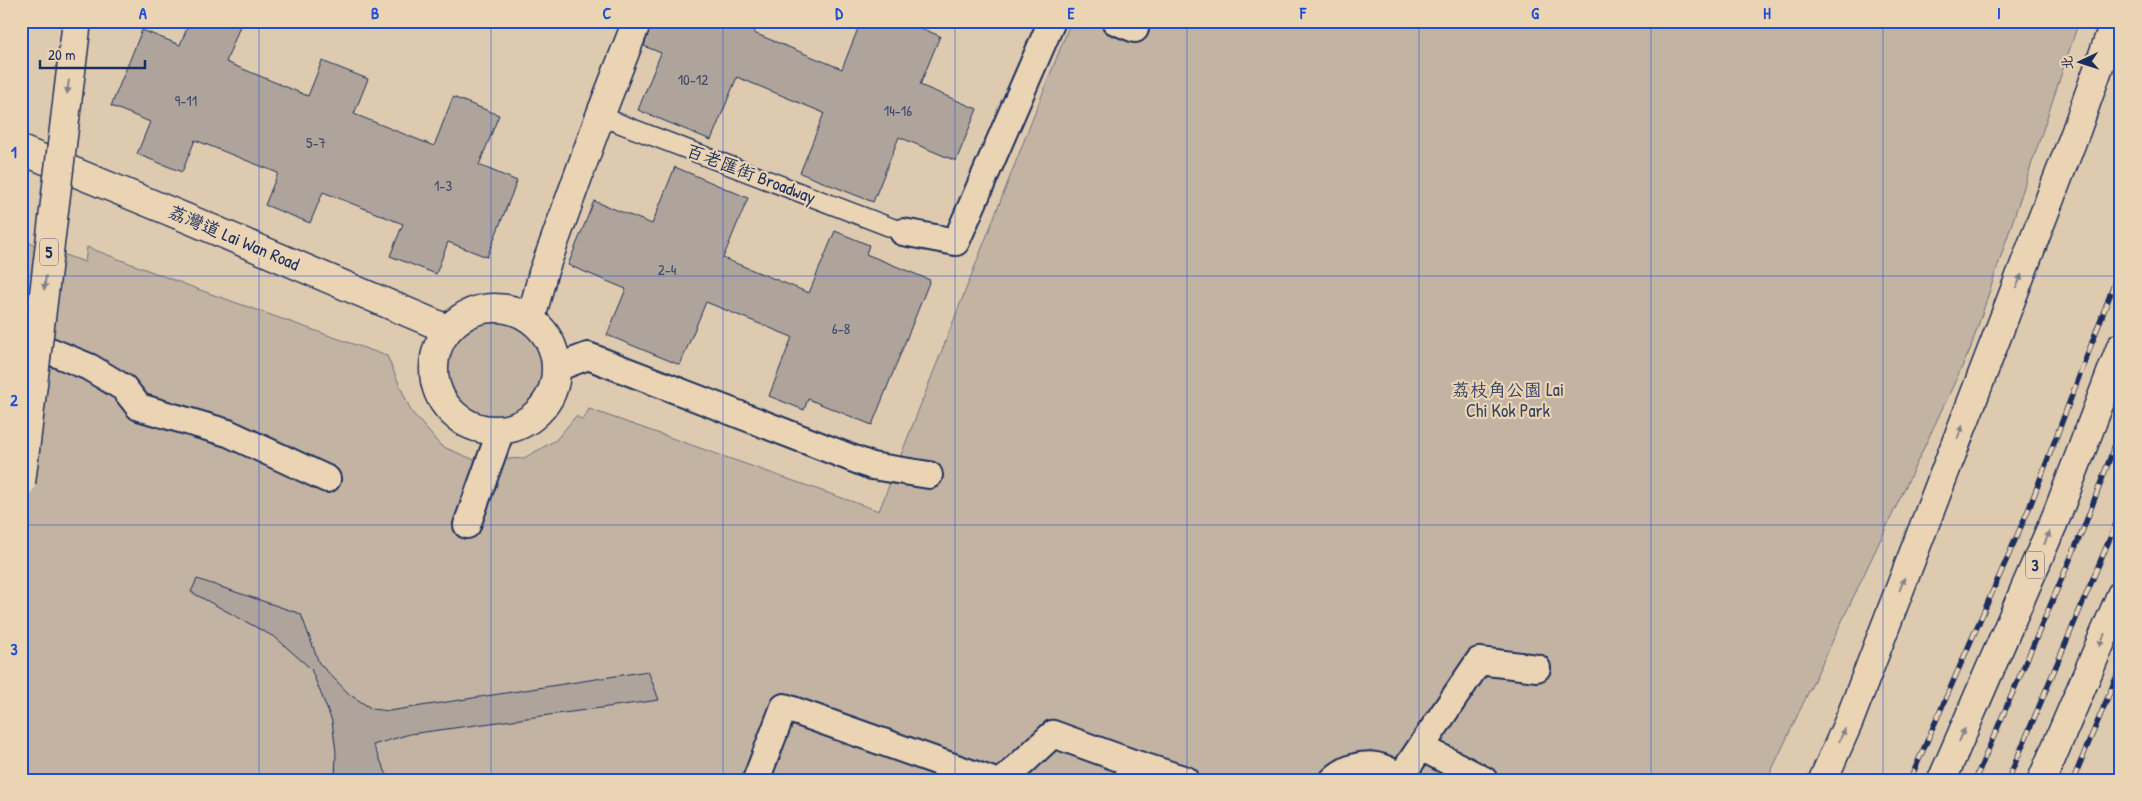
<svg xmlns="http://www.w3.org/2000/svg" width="2142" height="801" font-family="'Patrick Hand','LXGW WenKai TC',sans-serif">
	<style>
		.green { fill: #c2b3a3; stroke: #6e7180 }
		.building { fill: #aea49b; stroke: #1b2f5e }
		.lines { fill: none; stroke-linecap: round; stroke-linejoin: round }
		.service-casing { stroke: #1b2f5e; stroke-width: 21 }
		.pedestrian-casing { stroke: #1b2f5e; stroke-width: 30 }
		.minor-casing { stroke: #1b2f5e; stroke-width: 31 }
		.motorway-casing { stroke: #1b2f5e; stroke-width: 31 }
		.service { stroke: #ebd4b4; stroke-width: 18 }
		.pedestrian { stroke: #ebd4b4; stroke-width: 26 }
		.minor { stroke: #ebd4b4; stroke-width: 28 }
		.motorway { stroke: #ebd4b4; stroke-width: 28 }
		.rail-casing { stroke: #1b2f5e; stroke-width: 5.5 }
		.rail { stroke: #ebd4b4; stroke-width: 4; stroke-dasharray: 11; stroke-linecap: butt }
		.trunk-bridge-casing { stroke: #1b2f5e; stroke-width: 31; stroke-linecap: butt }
		.trunk-bridge { stroke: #ebd4b4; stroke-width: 28 }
		.oneway { fill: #838289 }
		.grid { fill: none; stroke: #1d4ed8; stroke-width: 1; stroke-opacity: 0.55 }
		.labels { text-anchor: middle; stroke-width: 4.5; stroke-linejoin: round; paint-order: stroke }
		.number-label { font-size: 15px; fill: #404c6d }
		.shield { fill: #ebd4b4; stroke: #596078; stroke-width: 1 }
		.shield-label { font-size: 16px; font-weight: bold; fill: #1b2f5e }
		.street-label { font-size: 18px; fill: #1b2f5e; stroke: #ebd4b4 }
		.park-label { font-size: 18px; fill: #344368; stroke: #ebd4b4 }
		.neatline { fill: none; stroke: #1d4ed8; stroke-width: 2 }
		.grid-label { font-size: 16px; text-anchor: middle; font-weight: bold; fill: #1d4ed8 }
	</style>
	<rect width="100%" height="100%" fill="#decaaf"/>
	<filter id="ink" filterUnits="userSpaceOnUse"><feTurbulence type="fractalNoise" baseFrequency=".02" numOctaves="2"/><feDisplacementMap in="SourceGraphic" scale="10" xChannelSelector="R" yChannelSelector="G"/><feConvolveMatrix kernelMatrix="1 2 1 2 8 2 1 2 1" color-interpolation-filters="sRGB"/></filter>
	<g filter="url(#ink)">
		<!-- green -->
		<path class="green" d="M 1071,21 L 2079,21 L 1970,350 L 1767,780 L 21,780 L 21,240 L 85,262 L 87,247 L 200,290 L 387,356 L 411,411 L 441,446 L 477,461 L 524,458 L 556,440 L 576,416 L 583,420 L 589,409 L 879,511 Z
			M446 369a49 49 0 1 1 98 0a49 49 0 1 1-98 0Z"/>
		<!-- building -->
		<path class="building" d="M 190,21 L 242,21 L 226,62 L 308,96 L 322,61 L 368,79 L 354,114 L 434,146 L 453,97 L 499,115 L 479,165 L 517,181 L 487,257 L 448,242 L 436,274 L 390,256 L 403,224 L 323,192 L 310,223 L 265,205 L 278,173 L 195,140 L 182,172 L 137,154 L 150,122 L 111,106 L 129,62 L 142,30 L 180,45 Z
			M 652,21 L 759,21 L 754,33 L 842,69 L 861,21 L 903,21 L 940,36 L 920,85 L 977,109 L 956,161 L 899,137 L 873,202 L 800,173 L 824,113 L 737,77 L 711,140 L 638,110 L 661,53 L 644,46 Z
			M 675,167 L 748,198 L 723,258 L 809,293 L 835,231 L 869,245 L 866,254 L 930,280 L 872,425 L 808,399 L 804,410 L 769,396 L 792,337 L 706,302 L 680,365 L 607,335 L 626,289 L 568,265 L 594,201 L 652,224 Z
			M 197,579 L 301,614 L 319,663 L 349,694 L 372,709 L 389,711 L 648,671 L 659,700 L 410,734 L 373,745 L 388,777 L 335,780 L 336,752 L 332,721 L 311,669 L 276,638 L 191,592 Z"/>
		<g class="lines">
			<defs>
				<path id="service" d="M 600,116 L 903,232"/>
				<path id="pedestrian" d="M 1115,21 L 1135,29
					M 903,232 L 956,242 L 1052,21
					M 21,339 L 89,367 L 124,388 L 139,407 L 228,433 L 327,479
					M 556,368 L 588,356 L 872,466 L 929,475
					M 467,525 L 501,430
					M 1421,747 L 1484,780
					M 1400,778 L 1479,661 L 1537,668
					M 1127,779 L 1133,763 L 1186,780
					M 756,780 L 784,707 L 990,780
					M 1004,780 L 1053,734 L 1133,763
					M 1333,780 C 1353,761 1381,760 1401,780"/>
				<path id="minor" d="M 21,150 L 191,220 L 447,329
					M434 369a61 61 0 1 1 122 0a61 61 0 1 1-122 0Z
					M 531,319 L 543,273 L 600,116 L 637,21"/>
				<path id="motorway" d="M 1823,780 L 1849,721 L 2076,131 L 2115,21
					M 1942,780 L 2056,517 L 2121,347
					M 2042,780 L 2121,595"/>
			</defs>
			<!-- service casing -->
			<use href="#service" class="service-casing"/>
			<!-- pedestrian casing -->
			<use href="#pedestrian" class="pedestrian-casing"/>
			<!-- minor casing -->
			<use href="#minor" class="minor-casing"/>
			<!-- motorway casing -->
			<use href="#motorway" class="motorway-casing"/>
			<!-- service -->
			<use href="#service" class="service"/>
			<!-- pedestrian -->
			<use href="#pedestrian" class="pedestrian"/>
			<!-- minor -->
			<use href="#minor" class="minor"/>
			<!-- motorway -->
			<use href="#motorway" class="motorway"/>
			<defs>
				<path id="rail" d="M 1910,780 L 2030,506 L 2121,266
					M 1975,780 L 2084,527 L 2121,429
					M 2008,780 L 2121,512
					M 2073,780 L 2121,666"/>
			</defs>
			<!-- rail casing -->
			<use href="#rail" class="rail-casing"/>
			<!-- rail -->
			<use href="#rail" class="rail"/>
			<defs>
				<path id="trunk-bridge" d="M 21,483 L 77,21"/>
			</defs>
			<!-- trunk-bridge casing -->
			<use href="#trunk-bridge" class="trunk-bridge-casing"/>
			<!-- trunk-bridge -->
			<use href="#trunk-bridge" class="trunk-bridge"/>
		</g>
		<!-- one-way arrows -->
		<defs><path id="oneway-solid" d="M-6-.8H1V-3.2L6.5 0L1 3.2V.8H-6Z" transform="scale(1.25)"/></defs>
		<g class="oneway">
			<use href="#oneway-solid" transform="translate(68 87) rotate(97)"/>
			<use href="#oneway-solid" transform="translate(2019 281) rotate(-69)"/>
			<use href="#oneway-solid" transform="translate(45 283) rotate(97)"/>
			<use href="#oneway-solid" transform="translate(1960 432) rotate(-69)"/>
			<use href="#oneway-solid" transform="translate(2047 538) rotate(-67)"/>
			<use href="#oneway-solid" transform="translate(1902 584) rotate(-69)"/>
			<use href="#oneway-solid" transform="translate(2102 640) rotate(113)"/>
			<use href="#oneway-solid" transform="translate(1842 735) rotate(-66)"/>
			<use href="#oneway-solid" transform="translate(1962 735) rotate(-67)"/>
		</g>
	</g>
	<!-- grid -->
	<path class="grid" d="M 259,21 L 259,780M 491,21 L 491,780M 723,21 L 723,780M 955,21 L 955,780M 1187,21 L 1187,780M 1419,21 L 1419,780M 1651,21 L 1651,780M 1883,21 L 1883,780M 21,276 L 2121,276M 21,525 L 2121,525"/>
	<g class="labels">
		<!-- number labels -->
		<g class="number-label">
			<text x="693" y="85">10-12</text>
			<text x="186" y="106">9-11</text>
			<text x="898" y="116">14-16</text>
			<text x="316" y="148">5-7</text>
			<text x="443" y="191">1-3</text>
			<text x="667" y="275">2-4</text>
			<text x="841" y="334">6-8</text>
		</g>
		<!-- shield labels -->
		<g class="shield">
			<rect x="40" y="238.5" width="18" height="27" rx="4"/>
			<rect x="2026" y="551.5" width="18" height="27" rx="4"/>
		</g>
		<g class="shield-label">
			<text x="49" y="258">5</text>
			<text x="2035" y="571">3</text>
		</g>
		<!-- street labels -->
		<g class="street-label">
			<text transform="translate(751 174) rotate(21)" y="6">百老匯街 Broadway</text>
			<text transform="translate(234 238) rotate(23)" y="6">荔灣道 Lai Wan Road</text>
		</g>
		<!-- park labels -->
		<g class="park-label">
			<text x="1508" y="396">荔枝角公園 Lai<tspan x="1508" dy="21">Chi Kok Park</tspan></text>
		</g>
	</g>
	<!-- margin -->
	<rect width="2142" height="801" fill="none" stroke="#ebd4b4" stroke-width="55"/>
	<!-- north arrow -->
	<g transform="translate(2080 62) rotate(266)" stroke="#ebd4b4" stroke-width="4" paint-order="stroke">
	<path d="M0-4L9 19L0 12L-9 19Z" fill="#1b2f5e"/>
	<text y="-8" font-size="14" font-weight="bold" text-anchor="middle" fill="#1b2f5e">北</text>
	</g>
	<!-- scale -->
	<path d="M40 60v8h105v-8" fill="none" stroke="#1b2f5e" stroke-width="2.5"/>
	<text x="48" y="60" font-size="15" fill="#1b2f5e" stroke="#ebd4b4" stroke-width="4" paint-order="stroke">20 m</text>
	<rect x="28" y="28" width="2086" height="746" class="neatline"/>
	<g class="grid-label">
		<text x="143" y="19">A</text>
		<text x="375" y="19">B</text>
		<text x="607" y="19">C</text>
		<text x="839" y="19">D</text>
		<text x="1071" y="19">E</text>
		<text x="1303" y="19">F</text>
		<text x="1535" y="19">G</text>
		<text x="1767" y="19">H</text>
		<text x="1999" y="19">I</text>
		<text x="14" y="158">1</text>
		<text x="14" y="406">2</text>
		<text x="14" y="655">3</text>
	</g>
</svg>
